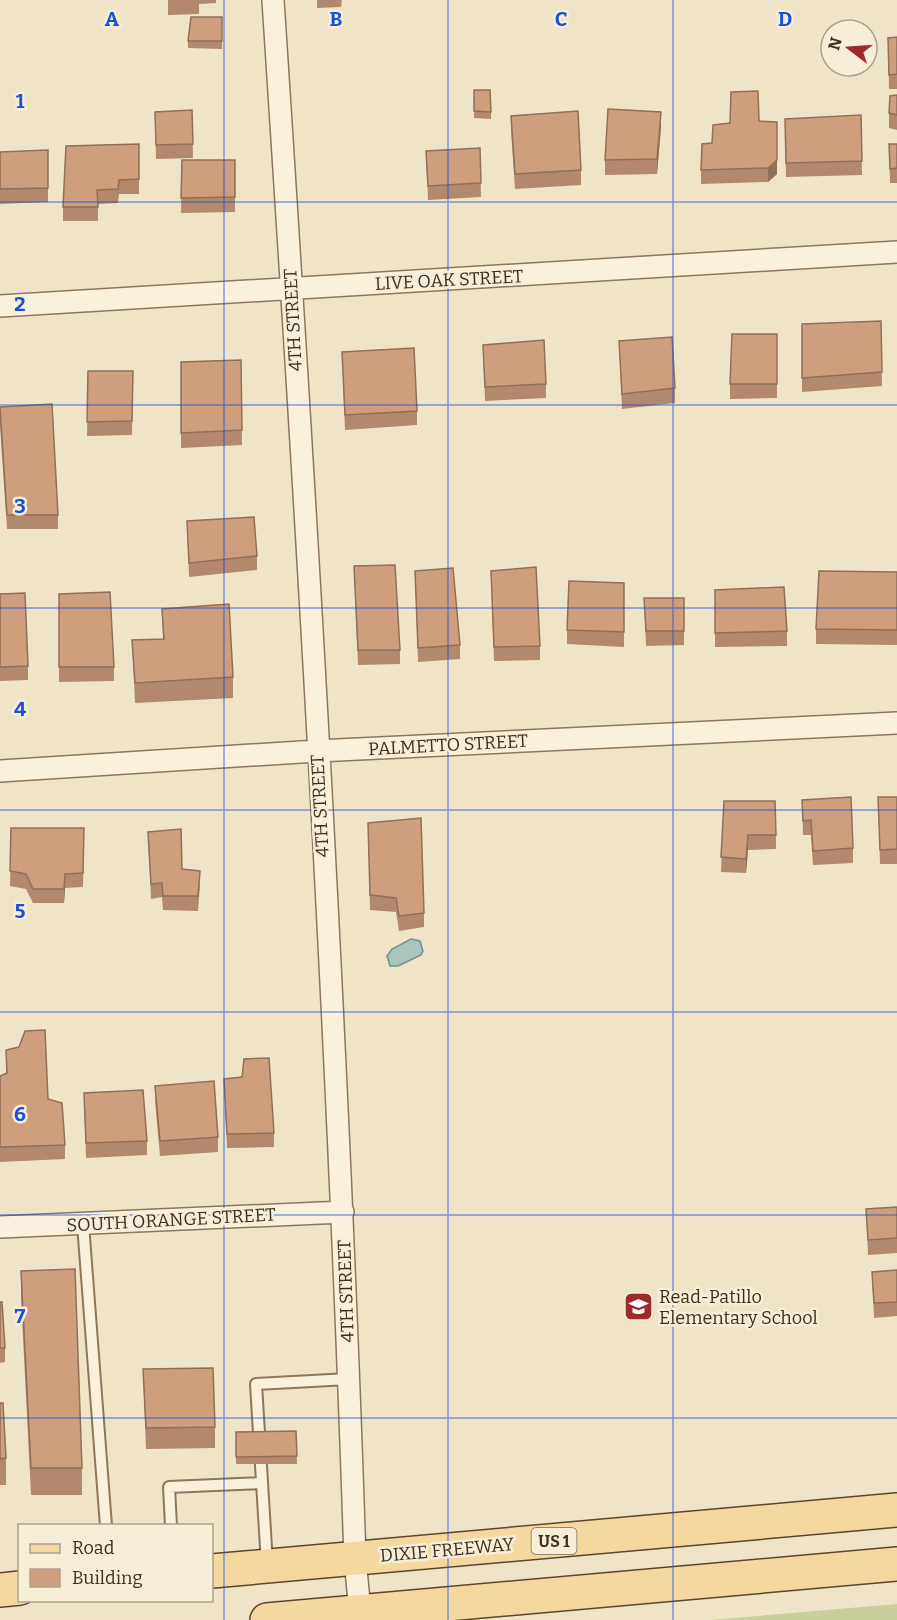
<svg xmlns="http://www.w3.org/2000/svg" width="897" height="1620" font-family="Bitter,serif">
	<style>
		.green { fill: #c9cf9b }
		.water { fill: #a9c4bc; stroke: #6f938a; stroke-width: 1.5 }
		.lines { fill: none; stroke-linecap: round; stroke-linejoin: round }
		.service-casing { stroke: #8d765c; stroke-width: 14 }
		.minor-casing { stroke: #8d765c; stroke-width: 24 }
		.primary-casing { stroke: #5b4430; stroke-width: 36 }
		.service { stroke: #faf1dc; stroke-width: 10 }
		.minor { stroke: #faf1dc; stroke-width: 21 }
		.primary { stroke: #f3d9a0; stroke-width: 33 }
		.wall { fill: #b2896c }
		.shaded-wall { fill: #916f58 }
		.building { fill: #cf9f7d; stroke: #916f58; stroke-width: 1.5 }
		.grid { fill: none; stroke: #1d4ed8; stroke-width: 1.5; stroke-opacity: 0.55 }
		.labels { text-anchor: middle; stroke-width: 5; stroke-linejoin: round; paint-order: stroke }
		.shield { fill: #f7eed8; stroke: #756857; stroke-width: 1.5 }
		.shield-label { font-size: 16px; font-weight: bold; fill: #3d2e20 }
		.street-label { font-size: 18px; fill: #3d2e20; stroke: #f7eed8 }
		.poi-label { font-size: 18px; fill: #3d2e20; stroke: #f7eed8; text-anchor: start }
		.grid-label { font-size: 20px; text-anchor: middle; font-weight: bold; fill: #1d4ed8; stroke: #f7eed8; stroke-width: 5; stroke-linejoin: round; paint-order: stroke }
	</style>
	<rect width="100%" height="100%" fill="#f0e4c8"/>
	<!-- green -->
	<path class="green" d="M 897,1604 L 897,1620 L 711,1620 Z"/>
	<!-- water -->
	<path class="water" d="M 411,939 L 420,941 L 423,951 L 421,955 L 398,966 L 390,966 L 387,956 L 392,949 Z"/>
	<g class="lines">
		<defs>
			<path id="service" d="M 83,1224 L 106,1526
				M 171,1526 L 169,1487 L 262,1483
				M 267,1564 L 256,1384 L 349,1379"/>
			<path id="minor" d="M 273,0 C 307,519 338,1039 355,1559 L 360,1612
				M 0,306 L 897,252
				M 0,771 L 317,751 L 897,723
				M 0,1227 L 343,1212"/>
			<path id="primary" d="M 212,1571 L 897,1510
				M 0,1590 L 20,1588
				M 267,1620 L 897,1564"/>
		</defs>
		<!-- service casing -->
		<use href="#service" class="service-casing"/>
		<!-- minor casing -->
		<use href="#minor" class="minor-casing"/>
		<!-- primary casing -->
		<use href="#primary" class="primary-casing"/>
		<!-- service -->
		<use href="#service" class="service"/>
		<!-- minor -->
		<use href="#minor" class="minor"/>
		<!-- primary -->
		<use href="#primary" class="primary"/>
	</g>
	<!-- wall -->
	<path class="wall" d="M 168,0 L 216,0 L 216,3 L 199,4 L 199,14 L 168,15 Z
		M 317,0 L 342,0 L 341,7 L 317,8 Z
		M 222,17 L 222,49 L 188,48 L 188,41 Z
		M 897,37 L 897,89 L 889,89 L 888,38 Z
		M 474,90 L 491,112 L 491,119 L 474,118 Z
		M 897,95 L 897,130 L 889,128 L 889,113 Z
		M 192,110 L 193,158 L 156,159 L 155,112 Z
		M 861,115 L 862,175 L 786,177 L 785,134 Z
		M 511,116 L 581,170 L 581,185 L 515,189 L 511,130 Z
		M 759,121 L 777,174 L 768,182 L 701,184 L 701,170 L 712,143 Z
		M 661,127 L 657,174 L 605,175 L 605,160 Z
		M 139,144 L 139,194 L 119,194 L 118,203 L 98,204 L 98,221 L 63,221 L 63,207 Z
		M 889,144 L 897,144 L 897,183 L 890,183 Z
		M 480,148 L 481,197 L 428,200 L 426,151 Z
		M 48,150 L 48,202 L 0,204 L 0,152 Z
		M 182,160 L 235,160 L 235,212 L 181,213 Z
		M 881,321 L 882,386 L 802,392 L 802,324 Z
		M 777,334 L 777,398 L 730,399 L 730,384 Z
		M 619,341 L 675,388 L 675,403 L 622,409 Z
		M 483,345 L 546,384 L 546,398 L 485,401 Z
		M 342,352 L 417,411 L 417,425 L 345,430 Z
		M 241,360 L 242,445 L 181,448 L 181,362 Z
		M 88,371 L 133,371 L 132,435 L 87,436 Z
		M 0,407 L 58,515 L 58,529 L 7,529 L 0,426 Z
		M 187,521 L 257,556 L 257,570 L 189,577 Z
		M 354,566 L 400,650 L 400,664 L 358,665 Z
		M 415,571 L 460,645 L 460,659 L 418,662 Z
		M 491,571 L 540,646 L 540,660 L 494,661 Z
		M 897,572 L 897,645 L 816,644 L 816,629 Z
		M 624,583 L 624,647 L 567,644 L 567,630 Z
		M 715,590 L 787,631 L 787,646 L 715,647 Z
		M 0,594 L 28,666 L 28,680 L 0,681 Z
		M 59,594 L 114,667 L 114,681 L 59,682 Z
		M 644,598 L 684,598 L 684,645 L 646,646 Z
		M 162,609 L 233,677 L 233,698 L 135,703 L 132,640 L 163,639 Z
		M 878,797 L 897,797 L 897,864 L 880,864 Z
		M 802,800 L 853,848 L 853,863 L 813,865 L 811,835 L 803,835 Z
		M 724,801 L 776,835 L 776,849 L 748,850 L 746,873 L 721,872 Z
		M 368,823 L 424,913 L 424,927 L 399,931 L 396,912 L 370,910 Z
		M 11,828 L 84,828 L 83,887 L 65,888 L 64,903 L 33,903 L 26,889 L 10,886 Z
		M 148,832 L 182,869 L 200,885 L 198,911 L 163,910 L 162,897 L 151,899 Z
		M 6,1050 L 48,1099 L 65,1145 L 65,1159 L 0,1162 L 0,1076 L 6,1073 Z
		M 224,1079 L 274,1133 L 274,1147 L 227,1148 Z
		M 155,1086 L 218,1137 L 218,1152 L 160,1156 L 155,1101 Z
		M 84,1093 L 147,1141 L 147,1155 L 86,1158 Z
		M 897,1207 L 897,1253 L 868,1255 L 866,1209 Z
		M 897,1270 L 897,1316 L 874,1318 L 872,1272 Z
		M 21,1271 L 82,1468 L 82,1495 L 31,1495 L 21,1298 Z
		M 0,1302 L 5,1348 L 5,1362 L 0,1363 Z
		M 143,1369 L 215,1427 L 215,1448 L 146,1449 Z
		M 0,1403 L 6,1458 L 6,1485 L 0,1485 Z
		M 296,1431 L 297,1464 L 236,1464 L 236,1432 Z"/>
	<!-- shaded-wall -->
	<path class="shaded-wall" d="M 661,112 L 661,127 L 657,174 L 657,159 Z
		M 777,160 L 777,174 L 768,182 L 768,168 Z
		M 748,835 L 748,850 L 746,873 L 746,859 Z
		M 65,874 L 65,888 L 64,903 L 64,889 Z"/>
	<!-- building -->
	<path class="building" d="M 191,17 L 222,17 L 222,41 L 188,41 Z
		M 897,37 L 897,74 L 889,75 L 888,38 Z
		M 474,90 L 490,90 L 491,112 L 474,111 Z
		M 758,91 L 759,121 L 777,122 L 777,160 L 768,168 L 701,170 L 702,144 L 712,143 L 713,125 L 730,123 L 731,92 Z
		M 897,95 L 897,115 L 889,113 L 890,96 Z
		M 608,109 L 661,112 L 657,159 L 605,160 Z
		M 192,110 L 193,144 L 156,145 L 155,112 Z
		M 578,111 L 581,170 L 515,174 L 511,116 Z
		M 861,115 L 862,161 L 786,163 L 785,119 Z
		M 139,144 L 139,179 L 119,180 L 118,189 L 97,190 L 98,207 L 63,207 L 66,146 Z
		M 889,144 L 897,144 L 897,168 L 890,169 Z
		M 480,148 L 481,183 L 428,186 L 426,151 Z
		M 48,150 L 48,188 L 0,189 L 0,152 Z
		M 182,160 L 235,160 L 235,197 L 181,198 Z
		M 881,321 L 882,372 L 802,378 L 802,324 Z
		M 732,334 L 777,334 L 777,384 L 730,384 Z
		M 672,337 L 675,388 L 622,394 L 619,341 Z
		M 544,340 L 546,384 L 485,387 L 483,345 Z
		M 414,348 L 417,411 L 345,415 L 342,352 Z
		M 241,360 L 242,430 L 181,433 L 181,362 Z
		M 88,371 L 133,371 L 132,421 L 87,422 Z
		M 52,404 L 58,515 L 7,515 L 0,407 Z
		M 254,517 L 257,556 L 189,563 L 187,521 Z
		M 395,565 L 400,650 L 358,650 L 354,566 Z
		M 536,567 L 540,646 L 494,647 L 491,571 Z
		M 453,568 L 460,645 L 418,648 L 415,571 Z
		M 819,571 L 897,572 L 897,630 L 816,629 Z
		M 569,581 L 624,583 L 624,632 L 567,630 Z
		M 784,587 L 787,631 L 715,633 L 715,590 Z
		M 110,592 L 114,667 L 59,667 L 59,594 Z
		M 25,593 L 28,666 L 0,667 L 0,594 Z
		M 644,598 L 684,598 L 684,631 L 646,631 Z
		M 229,604 L 233,677 L 135,683 L 132,640 L 164,639 L 162,609 Z
		M 851,797 L 853,848 L 813,851 L 811,820 L 803,821 L 802,800 Z
		M 878,797 L 897,797 L 897,849 L 880,850 Z
		M 724,801 L 775,801 L 776,835 L 748,835 L 746,859 L 721,857 Z
		M 421,818 L 424,913 L 399,916 L 396,898 L 370,895 L 368,823 Z
		M 11,828 L 84,828 L 83,873 L 65,874 L 64,889 L 33,889 L 26,874 L 10,871 Z
		M 181,829 L 182,869 L 200,871 L 198,896 L 163,896 L 162,883 L 151,884 L 148,832 Z
		M 45,1030 L 48,1099 L 62,1103 L 65,1145 L 0,1147 L 0,1076 L 7,1073 L 6,1050 L 19,1047 L 25,1031 Z
		M 269,1058 L 274,1133 L 227,1134 L 224,1079 L 242,1077 L 244,1059 Z
		M 214,1081 L 218,1137 L 160,1141 L 155,1086 Z
		M 143,1090 L 147,1141 L 86,1143 L 84,1093 Z
		M 897,1207 L 897,1238 L 868,1240 L 866,1209 Z
		M 75,1269 L 82,1468 L 31,1468 L 21,1271 Z
		M 897,1270 L 897,1302 L 874,1303 L 872,1272 Z
		M 0,1302 L 2,1302 L 5,1348 L 0,1348 Z
		M 213,1368 L 215,1427 L 146,1428 L 143,1369 Z
		M 0,1403 L 3,1403 L 6,1458 L 0,1459 Z
		M 296,1431 L 297,1456 L 236,1457 L 236,1432 Z"/>
	<!-- grid -->
	<path class="grid" d="M 224,0 L 224,1620M 448,0 L 448,1620M 673,0 L 673,1620M 0,202 L 897,202M 0,405 L 897,405M 0,608 L 897,608M 0,810 L 897,810M 0,1012 L 897,1012M 0,1215 L 897,1215M 0,1418 L 897,1418"/>
	<!-- icons -->
	<defs>
		<symbol id="school-square" viewBox="-11 -11 22 22"><rect x="-9" y="-9" width="18" height="18" rx="4" fill="#9e2a2b" stroke="#f7eed8"/><path d="M0-5L7-2L0 1L-7-2ZM-4 1L0 2.5L4 1V4Q0 6-4 4Z" fill="#fff"/></symbol>
	</defs>
	<g fill-rule="evenodd">
		<use href="#school-square" x="622" y="1290" width="33" height="33"/>
	</g>
	<g class="labels">
		<!-- shield labels -->
		<rect class="shield" x="531.5" y="1528" width="45" height="26" rx="4.5"/>
		<g class="shield-label">
			<text x="554" y="1547">US 1</text>
		</g>
		<!-- street labels -->
		<g class="street-label">
			<text transform="translate(449 280) rotate(-3)" y="6">LIVE OAK STREET</text>
			<text transform="translate(293 320) rotate(-93)" y="6">4TH STREET</text>
			<text transform="translate(448 745) rotate(-3)" y="6">PALMETTO STREET</text>
			<text transform="translate(320 806) rotate(-93)" y="6">4TH STREET</text>
			<text transform="translate(171 1220) rotate(-3)" y="6">SOUTH ORANGE STREET</text>
			<text transform="translate(346 1291) rotate(-92)" y="6">4TH STREET</text>
			<text transform="translate(447 1550) rotate(-5)" y="6">DIXIE FREEWAY</text>
		</g>
		<!-- poi labels -->
		<g class="poi-label">
			<text x="659" y="1303">Read-Patillo<tspan x="659" dy="21">Elementary School</tspan></text>
		</g>
	</g>
	<g class="grid-label">
		<text x="112" y="26">A</text>
		<text x="336" y="26">B</text>
		<text x="561" y="26">C</text>
		<text x="785" y="26">D</text>
		<text x="20" y="108">1</text>
		<text x="20" y="311">2</text>
		<text x="20" y="513">3</text>
		<text x="20" y="716">4</text>
		<text x="20" y="918">5</text>
		<text x="20" y="1121">6</text>
		<text x="20" y="1323">7</text>
	</g>
	<!-- legend -->
	<rect x="18" y="1524" width="195" height="78" fill="#f7eed8" stroke="#ada18e" stroke-width="1.5"/>
	<rect x="30" y="1544" width="30" height="9" fill="#f3d9a0" stroke="#ada18e" stroke-width="1.5"/>
	<text x="72" y="1554" font-size="18" fill="#3d2e20">Road</text>
	<rect x="30" y="1569" width="30" height="18" fill="#cf9f7d" stroke="#ada18e" stroke-width="1.5"/>
	<text x="72" y="1584" font-size="18" fill="#3d2e20">Building</text>
	<!-- north arrow -->
	<g transform="translate(849 48) rotate(287)"><circle r="28" fill="#f7eed8" stroke="#ada18e" stroke-width="1.5"/>
	<path d="M0-4.5L10 22L0 15L-10 22Z" fill="#9e2a2b"/>
	<text y="-9" font-size="16" font-weight="bold" text-anchor="middle" fill="#3d2e20">N</text>
	</g>
</svg>
